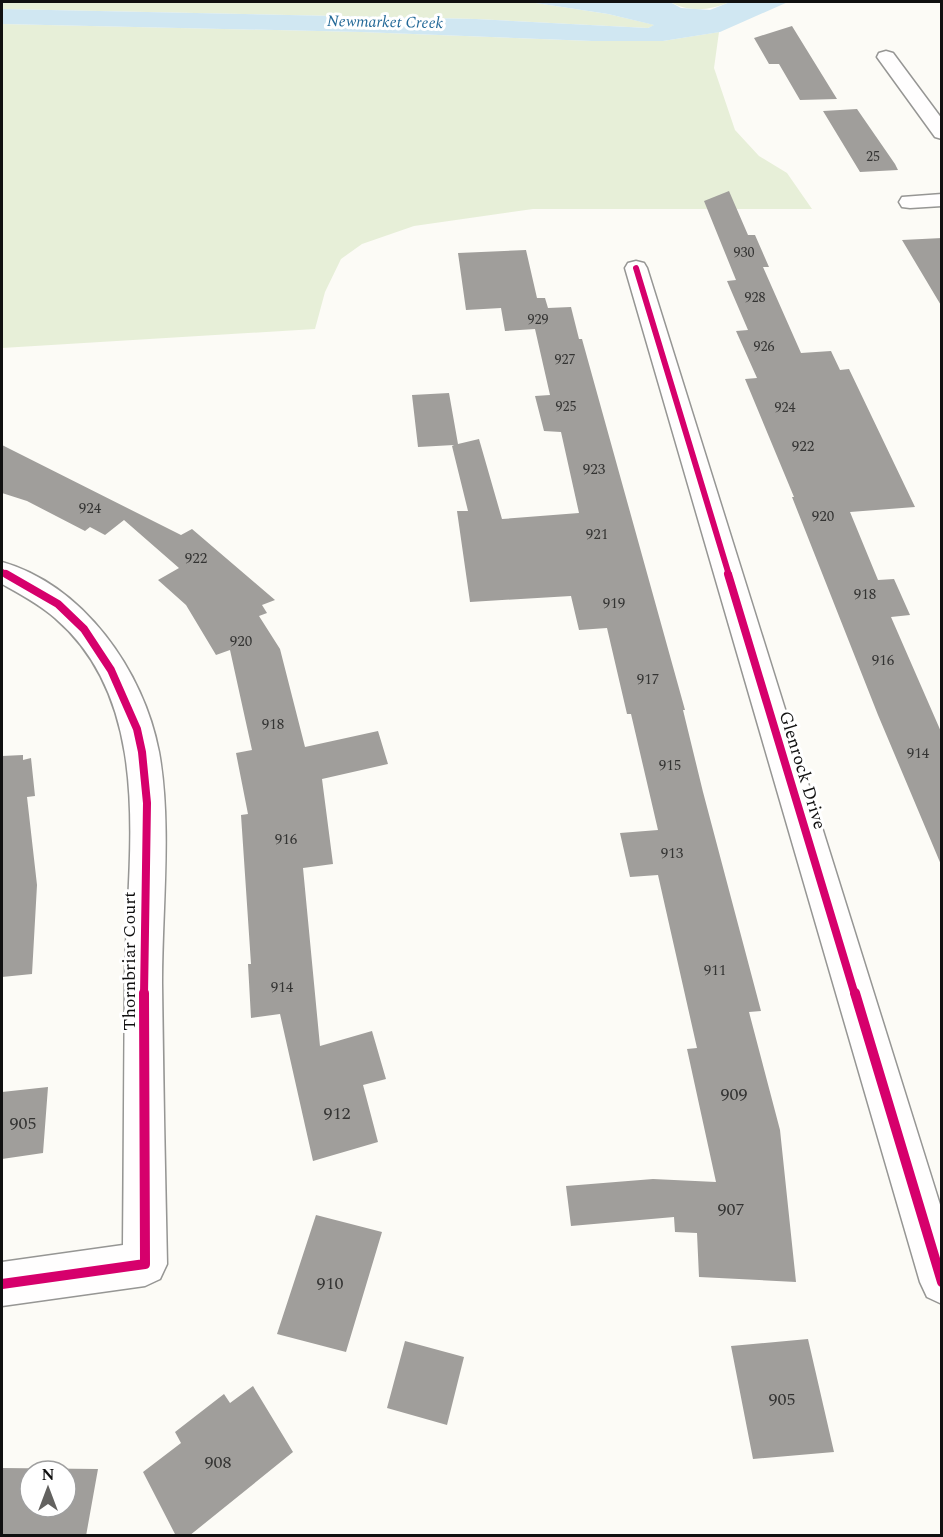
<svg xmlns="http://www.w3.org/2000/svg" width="943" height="1537" font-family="Spectral,serif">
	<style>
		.green { fill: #e7efd8 }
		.water { fill: #d0e7f2 }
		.building { fill: #a09e9b; fill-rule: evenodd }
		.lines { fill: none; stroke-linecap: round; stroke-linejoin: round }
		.minor-casing { stroke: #969694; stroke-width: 3 }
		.minor { fill: #fffefe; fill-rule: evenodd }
		.cycleway-far2-casing { stroke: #fff; stroke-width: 9 }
		.cycleway-far1-casing { stroke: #fff; stroke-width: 11 }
		.cycleway-casing { stroke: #fff; stroke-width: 14 }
		.cycleway-far2 { stroke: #d6006c; stroke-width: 6 }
		.cycleway-far1 { stroke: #d6006c; stroke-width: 8 }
		.cycleway { stroke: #d6006c; stroke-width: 10 }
		.labels { text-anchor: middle; stroke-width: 6; stroke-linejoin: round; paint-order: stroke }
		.far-number-label { font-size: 14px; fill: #343433 }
		.number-label { font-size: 15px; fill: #343433 }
		.far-water-label { font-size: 16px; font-style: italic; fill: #236998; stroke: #fff }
		.street-label { font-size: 18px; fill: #101010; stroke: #fff }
		.near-number-label { font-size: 18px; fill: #343433 }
	</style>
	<rect width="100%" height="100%" fill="#fcfbf6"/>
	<!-- green -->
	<path class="green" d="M 2,2 L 529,2 L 608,14 L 655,25 L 648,28 L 476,19 L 2,9 Z
		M 670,2 L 730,2 C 710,10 691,13 670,2 Z
		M 2,24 L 361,32 L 592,41 L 663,41 L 719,32 L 714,68 L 735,130 L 759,156 L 787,173 L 812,209 L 533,209 L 414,226 L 362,244 L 341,259 L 325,292 L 315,329 L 2,348 Z"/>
	<!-- water -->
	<path class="water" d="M 529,2 L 670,2 L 681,8 L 710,10 L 730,2 L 788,2 L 720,32 L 663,41 L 592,41 L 361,32 L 2,24 L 2,9 L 476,19 L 648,28 L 654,25 L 608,14 Z"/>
	<!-- building -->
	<path class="building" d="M 792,26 L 837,99 L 800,100 L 779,64 L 769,64 L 754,38 Z
		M 857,109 L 895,164 L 898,170 L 860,172 L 823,111 Z
		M 729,191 L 748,235 L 755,235 L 769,267 L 763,267 L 801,353 L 831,351 L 840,370 L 849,369 L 915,507 L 850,512 L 878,580 L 894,579 L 910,615 L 891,617 L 942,734 L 942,867 L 878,715 L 792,497 L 794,497 L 745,379 L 757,378 L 736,331 L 748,330 L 727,281 L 736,280 L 704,201 Z
		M 942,238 L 942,307 L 902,240 Z
		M 526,250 L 537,298 L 545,298 L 548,308 L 571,307 L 579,339 L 582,339 L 685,710 L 683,710 L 703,792 L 761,1011 L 749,1012 L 780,1130 L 796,1282 L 699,1277 L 697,1233 L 675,1232 L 674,1217 L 571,1226 L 566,1186 L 653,1179 L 716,1182 L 687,1049 L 697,1048 L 658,875 L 630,877 L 620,833 L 658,830 L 631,714 L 627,714 L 607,628 L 579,630 L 571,596 L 470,602 L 457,511 L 468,511 L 452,446 L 454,445 L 418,447 L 412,395 L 449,393 L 458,444 L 479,439 L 502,519 L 579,513 L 561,432 L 544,431 L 535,396 L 550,395 L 535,329 L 505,331 L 501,308 L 466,310 L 458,253 Z
		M 2,445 L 181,535 L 192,529 L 275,600 L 262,605 L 267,613 L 259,616 L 280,649 L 305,747 L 378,731 L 388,764 L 322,779 L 333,864 L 303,868 L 320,1046 L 372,1031 L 386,1079 L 363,1085 L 378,1142 L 313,1161 L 280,1014 L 251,1018 L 248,964 L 251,964 L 241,815 L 248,814 L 236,753 L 252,750 L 230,650 L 216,655 L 186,605 L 158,580 L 179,568 L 124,520 L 105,535 L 90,527 L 85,531 L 27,501 L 2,493 Z
		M 23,755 L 23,760 L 31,758 L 35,796 L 27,797 L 37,885 L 32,974 L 2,977 L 2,756 Z
		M 48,1087 L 43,1153 L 2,1159 L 2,1092 Z
		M 316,1215 L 382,1232 L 346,1352 L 277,1334 Z
		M 808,1339 L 834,1452 L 753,1459 L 731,1346 Z
		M 405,1341 L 464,1357 L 447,1425 L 387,1408 Z
		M 253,1386 L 293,1452 L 189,1536 L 176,1536 L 143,1472 L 181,1443 L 175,1432 L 224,1394 L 230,1403 Z
		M 2,1468 L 98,1469 L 86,1536 L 2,1536 ZM 30,1471 L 66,1471 L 66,1507 L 30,1507 Z"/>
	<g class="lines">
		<defs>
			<path id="minor" d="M 886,51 L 893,53 L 942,119 L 942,139 L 935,137 L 877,57 L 879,53 Z
				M 942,194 L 942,206 L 910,208 L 902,207 L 899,202 L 902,197 Z
				M 636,261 L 644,263 L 647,268 L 942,1211 L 942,1304 L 927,1297 L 920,1282 L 625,268 L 628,263 Z
				M 2,562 C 83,585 144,671 159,752 C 172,824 162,909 162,983 C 163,1077 165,1170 167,1264 L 160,1279 L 145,1286 L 2,1306 L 2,1262 L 123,1245 C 124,1155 124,1064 125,974 C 127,857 156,705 55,618 C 39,604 20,594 2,584 Z"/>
		</defs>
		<!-- minor casing -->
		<use href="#minor" class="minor-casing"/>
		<!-- minor -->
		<use href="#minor" class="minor"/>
		<defs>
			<path id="cycleway-far2" d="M 636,268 L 729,575
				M 2,572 L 8,575"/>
			<path id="cycleway-far1" d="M 6,574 L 58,604 L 84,629 L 111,670 L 137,729 L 142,752 L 147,803 L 144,995
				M 728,574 L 855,995"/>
			<path id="cycleway" d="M 855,993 L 942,1282
				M 2,1284 L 145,1264 L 144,993"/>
		</defs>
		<!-- cycleway-far2 casing -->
		<use href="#cycleway-far2" class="cycleway-far2-casing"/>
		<!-- cycleway-far1 casing -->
		<use href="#cycleway-far1" class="cycleway-far1-casing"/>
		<!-- cycleway casing -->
		<use href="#cycleway" class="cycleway-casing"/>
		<!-- cycleway-far2 -->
		<use href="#cycleway-far2" class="cycleway-far2"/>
		<!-- cycleway-far1 -->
		<use href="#cycleway-far1" class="cycleway-far1"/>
		<!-- cycleway -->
		<use href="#cycleway" class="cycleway"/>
	</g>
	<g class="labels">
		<!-- far-number labels -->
		<g class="far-number-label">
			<text x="873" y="161">25</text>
			<text x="744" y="257">930</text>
			<text x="755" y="302">928</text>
			<text x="538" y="324">929</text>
			<text x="764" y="351">926</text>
			<text x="565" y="364">927</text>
			<text x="566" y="411">925</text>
			<text x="785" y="412">924</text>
		</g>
		<!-- number labels -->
		<g class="number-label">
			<text x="803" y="451">922</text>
			<text x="594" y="474">923</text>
			<text x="90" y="513">924</text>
			<text x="823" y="521">920</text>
			<text x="597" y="539">921</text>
			<text x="196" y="563">922</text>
			<text x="865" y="599">918</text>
			<text x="614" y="608">919</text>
			<text x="241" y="646">920</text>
			<text x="883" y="665">916</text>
			<text x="648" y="684">917</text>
			<text x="273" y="729">918</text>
			<text x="918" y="758">914</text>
			<text x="670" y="770">915</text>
			<text x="286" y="844">916</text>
			<text x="672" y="858">913</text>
			<text x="715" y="975">911</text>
			<text x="282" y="992">914</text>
		</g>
		<!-- far-water labels -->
		<g class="far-water-label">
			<text transform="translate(385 21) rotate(1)" y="6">Newmarket Creek</text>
		</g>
		<!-- street labels -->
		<g class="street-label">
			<text transform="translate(803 770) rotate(73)" y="6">Glenrock Drive</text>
			<text transform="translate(129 961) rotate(-90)" y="6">Thornbriar Court</text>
		</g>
		<!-- near-number labels -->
		<g class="near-number-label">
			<text x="734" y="1100">909</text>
			<text x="337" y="1119">912</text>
			<text x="23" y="1129">905</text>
			<text x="731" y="1215">907</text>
			<text x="330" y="1289">910</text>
			<text x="782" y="1405">905</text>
			<text x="218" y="1468">908</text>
		</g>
	</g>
	<!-- border -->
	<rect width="943" height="1537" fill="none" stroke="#101010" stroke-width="6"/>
	<!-- north arrow -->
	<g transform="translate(48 1489)"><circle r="28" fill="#ffffff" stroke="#9f9f9f" stroke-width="1.5"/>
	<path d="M0-4.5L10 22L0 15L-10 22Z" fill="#636260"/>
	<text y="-9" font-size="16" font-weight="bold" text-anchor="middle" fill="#101010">N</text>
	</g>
</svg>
